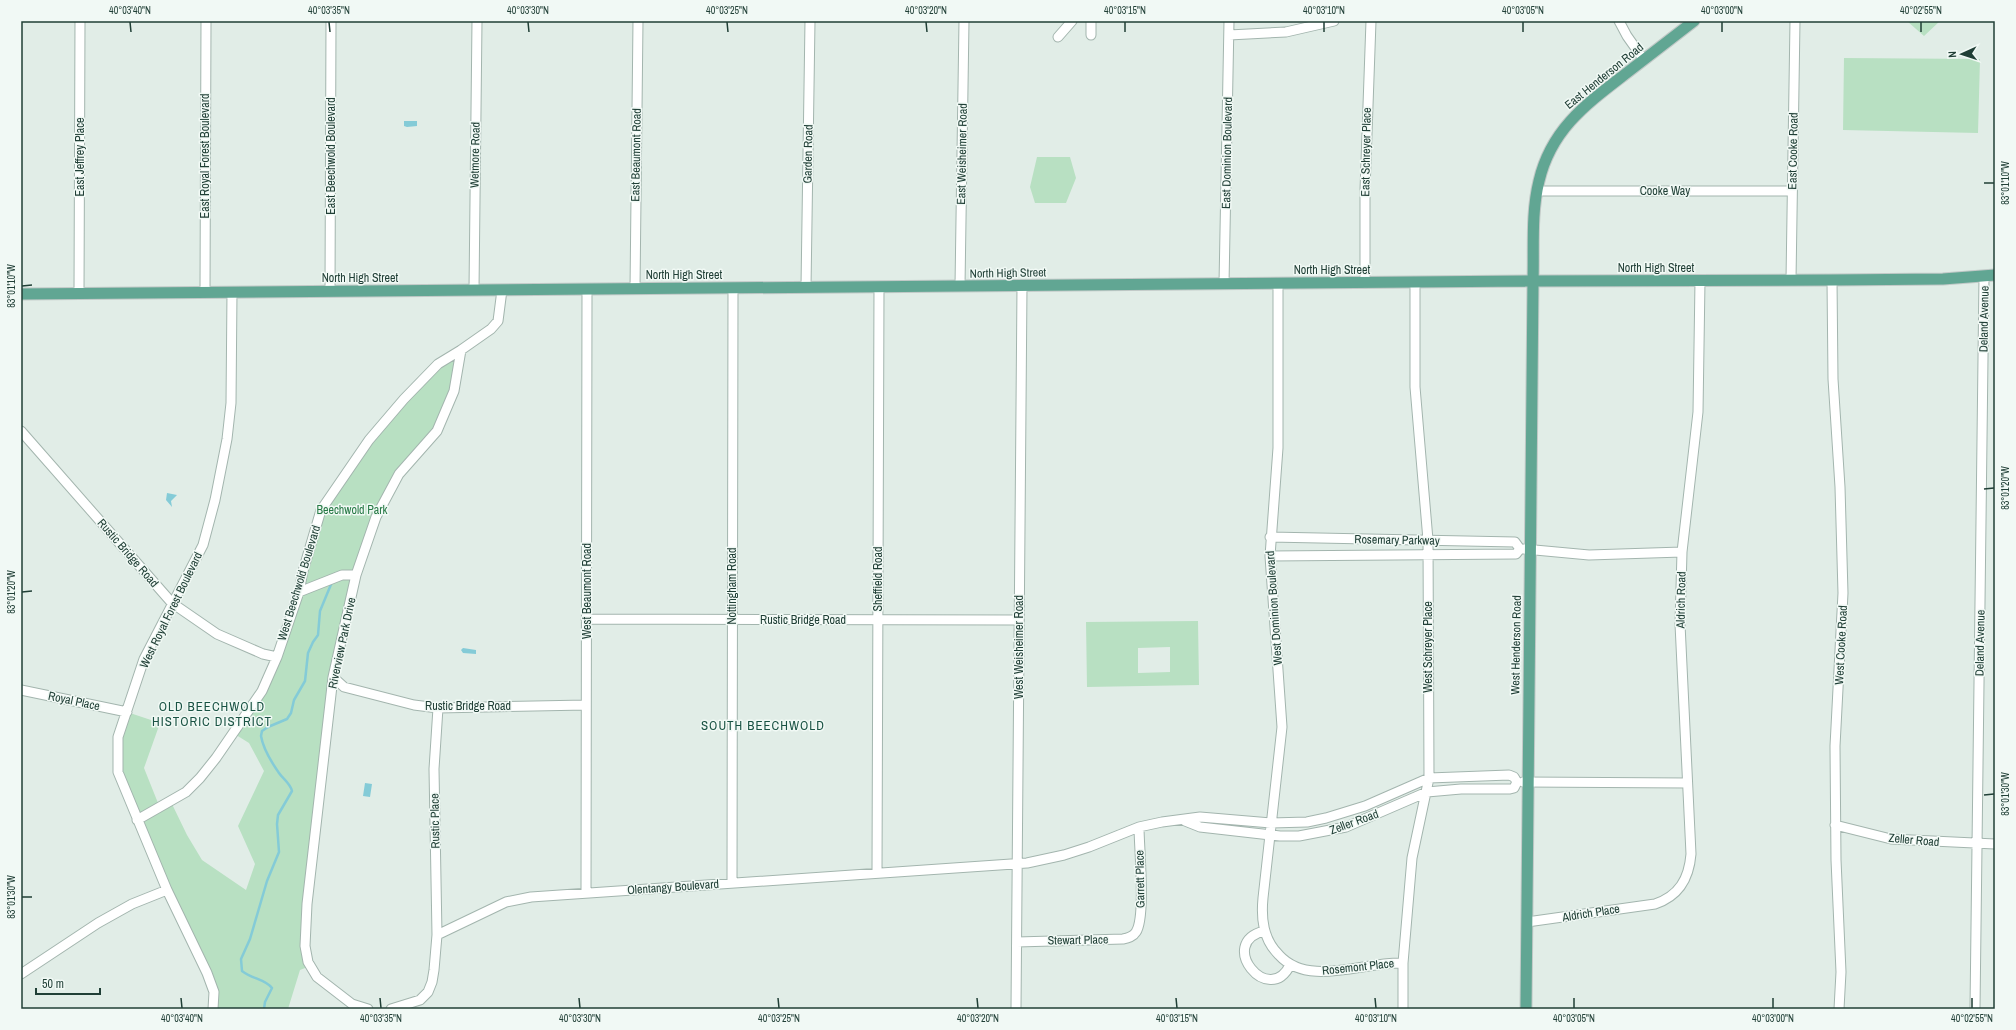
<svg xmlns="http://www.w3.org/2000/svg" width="2016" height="1030" font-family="'Archivo Narrow',sans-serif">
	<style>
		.green { fill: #b8e0c2; fill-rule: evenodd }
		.water { fill: #84cbd7 }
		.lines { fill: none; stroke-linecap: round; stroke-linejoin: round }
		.stream { stroke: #84cbd7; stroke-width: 2.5 }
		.minor-casing { stroke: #a3b5ae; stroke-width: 11 }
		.major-casing { stroke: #c1c9c7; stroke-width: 13 }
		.minor { stroke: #fff; stroke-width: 9 }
		.major { stroke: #61a693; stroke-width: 11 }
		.ticks { fill: none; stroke: #203f36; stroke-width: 1.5 }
		.labels { text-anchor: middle; stroke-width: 3; stroke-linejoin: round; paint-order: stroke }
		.street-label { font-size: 12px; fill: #203f36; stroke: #f1f9f5 }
		.park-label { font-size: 12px; fill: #267945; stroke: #f1f9f5 }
		.neighbourhood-label { font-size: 13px; letter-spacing: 1px; fill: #1a5344; stroke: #f1f9f5 }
		.neatline { fill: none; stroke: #203f36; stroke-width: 1.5 }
		.ticks-label { font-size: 10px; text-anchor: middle; fill: #203f36 }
	</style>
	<rect width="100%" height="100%" fill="#e1ede7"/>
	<!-- green -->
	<path class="green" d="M 1907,21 L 1940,21 L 1924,36 Z
		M 1844,58 L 1980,59 L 1978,133 L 1843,130 Z
		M 1037,157 L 1070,157 L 1076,178 L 1066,203 L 1035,203 L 1030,187 Z
		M 461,350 L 454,391 L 437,431 L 399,475 L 376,517 L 340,641 L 307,904 L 310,966 L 300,970 L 288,1009 L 213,1009 L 214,992 L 118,772 L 118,737 L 127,712 L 160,723 L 144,768 L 160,808 L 171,802 L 187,835 L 202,860 L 246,890 L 255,864 L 238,826 L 264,771 L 249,743 L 233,733 L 262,691 L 321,510 L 404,399 Z
		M 1198,621 L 1199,685 L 1087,687 L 1086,622 ZM 1170,647 L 1170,672 L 1138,673 L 1138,648 Z"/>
	<!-- water -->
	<path class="water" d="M 404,121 L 417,121 L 417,126 L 407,127 L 404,126 Z
		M 167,493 L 177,495 L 171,501 L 172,507 L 166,500 Z
		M 463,648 L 476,650 L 476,654 L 463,653 L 461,650 Z
		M 365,783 L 372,784 L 370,797 L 363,796 Z"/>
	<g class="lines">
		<!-- stream -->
		<path class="stream" d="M 264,1009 L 265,1002 L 272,988 C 265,979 252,979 242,971 L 241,959 L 250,939 L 267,881 L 279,852 L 277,824 L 278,815 L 292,791 C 290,783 283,779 279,773 C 272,763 263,748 261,736 L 262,731 L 268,727 L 287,719 L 291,713 L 294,700 L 305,681 L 308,653 L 313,642 L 318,635 L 320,611 L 332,582"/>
		<defs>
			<path id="minor" d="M 1619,21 L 1627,36 L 1644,60
				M 1091,35 L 1091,21
				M 1229,35 L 1286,32 L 1334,21
				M 1058,37 L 1072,21
				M 1537,191 L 1792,191
				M 1791,280 L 1795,21
				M 1832,280 L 1833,379 L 1840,487 L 1843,593 L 1835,746 L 1836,860 L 1841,972 L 1839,1009
				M 1365,283 L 1365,190 L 1371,21
				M 1224,284 L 1229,21
				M 1278,284 L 1278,448 L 1270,556 L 1282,727 L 1263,898 C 1261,919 1263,939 1279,955 C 1309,988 1364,961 1403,963
				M 960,286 L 964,21
				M 806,287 L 810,21
				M 635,289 L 638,21
				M 474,290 L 477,21
				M 330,291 L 331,21
				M 205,292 L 206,21
				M 79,294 L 80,21
				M 21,431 L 172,603 L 217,634 L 263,654 L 277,657
				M 1270,537 L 1515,542 L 1520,549
				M 1524,549 L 1589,555 L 1682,552
				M 1270,556 L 1516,554 L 1520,549
				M 299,592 L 342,575 L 356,575
				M 586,619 L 1019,620
				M 333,677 L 344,687 L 414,705 L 438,708 L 586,705
				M 21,690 L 127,712
				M 1523,782 L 1687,783
				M 137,820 L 186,792 L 200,778 L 216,758 L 262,691 L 277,657 L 299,592 L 303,571 L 321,510 L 369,440 L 404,399 L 438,364 L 461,350 L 491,329 L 498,321 L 502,290
				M 1185,821 L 1200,827 L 1280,836 L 1299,836 L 1346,827 L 1427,792 L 1461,789 L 1510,789 L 1514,788 L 1517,782
				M 1835,825 L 1891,839 L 1995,844
				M 877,872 L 879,287
				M 732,883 L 733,288
				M 586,893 L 587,289
				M 1527,922 L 1655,904 C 1679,896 1689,879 1691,854 L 1680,624 L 1682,552 L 1698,412 L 1700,281
				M 1264,931 C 1216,943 1269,1008 1290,965
				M 437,935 L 506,902 L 531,897 L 1027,863 L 1064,855 L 1089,847 L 1139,827 L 1162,822 L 1200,817 L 1271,823 L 1307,822 L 1326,818 L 1365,806 L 1429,778 L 1509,775 L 1514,777 L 1517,782
				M 1017,942 L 1123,939 C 1128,938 1133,937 1136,932 C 1146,917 1139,847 1139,827
				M 21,974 L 98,923 L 132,904 L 167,890
				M 213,1009 L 214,992 L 207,973 L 167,890 L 118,772 L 118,737 L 144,659 L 203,545 L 215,500 L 227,439 L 231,403 L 232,292
				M 368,1009 L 352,1004 L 317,977 L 308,962 L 305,946 L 307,904 L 333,677 L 356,575 L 376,517 L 399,474 L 437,431 L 454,391 L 461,350
				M 391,1009 L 420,1000 L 428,992 L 432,982 L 434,970 L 437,935 L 434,769 L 438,708
				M 1016,1009 L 1022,286
				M 1403,1009 L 1403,963 L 1412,858 L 1429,778 L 1428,540 L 1415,387 L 1415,283
				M 1975,1009 L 1984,277"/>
			<path id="major" d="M 21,294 L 1533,281 L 1832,280 L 1943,279 L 1995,275
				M 1526,1009 L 1533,281 C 1534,248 1531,213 1539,181 C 1551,130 1585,105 1624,75 C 1647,57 1671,39 1694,21"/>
		</defs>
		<!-- minor casing -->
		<use href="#minor" class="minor-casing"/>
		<!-- major casing -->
		<use href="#major" class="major-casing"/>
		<!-- minor -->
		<use href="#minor" class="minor"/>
		<!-- major -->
		<use href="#major" class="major"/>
	</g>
	<!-- ticks -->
	<path class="ticks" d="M 130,22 L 131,32M 329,22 L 330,32M 528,22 L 529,32M 727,22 L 728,32M 926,22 L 927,32M 1125,22 L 1125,32M 1324,22 L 1324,32M 1523,22 L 1523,32M 1722,22 L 1722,32M 1921,22 L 1921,32M 1984,183 L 1994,183M 22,286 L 32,285M 1984,489 L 1994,488M 22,592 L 32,591M 1984,795 L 1994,794M 22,897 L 32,897M 181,998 L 182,1008M 380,998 L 381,1008M 579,998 L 580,1008M 778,998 L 779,1008M 977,998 L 978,1008M 1176,998 L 1177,1008M 1375,998 L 1376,1008M 1574,998 L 1574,1008M 1773,998 L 1773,1008M 1972,998 L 1972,1008"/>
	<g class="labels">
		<!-- street labels -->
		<g class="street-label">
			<text transform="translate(1604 76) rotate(-39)" y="4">East Henderson Road</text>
			<text transform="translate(1793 151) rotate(-89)" y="4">East Cooke Road</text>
			<text transform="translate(1366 152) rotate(-89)" y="4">East Schreyer Place</text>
			<text transform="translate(1227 153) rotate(-89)" y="4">East Dominion Boulevard</text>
			<text transform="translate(808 154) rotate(-89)" y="4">Garden Road</text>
			<text transform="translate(962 154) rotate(-89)" y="4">East Weisheimer Road</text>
			<text transform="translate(475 155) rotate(-89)" y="4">Wetmore Road</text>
			<text transform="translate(636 155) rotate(-89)" y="4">East Beaumont Road</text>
			<text transform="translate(205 156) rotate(-90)" y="4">East Royal Forest Boulevard</text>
			<text transform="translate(331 156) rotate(-90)" y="4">East Beechwold Boulevard</text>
			<text transform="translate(80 157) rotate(-90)" y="4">East Jeffrey Place</text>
			<text x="1665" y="195">Cooke Way</text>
			<text x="1656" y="272">North High Street</text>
			<text x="1332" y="274">North High Street</text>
			<text transform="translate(1008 273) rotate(-1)" y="4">North High Street</text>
			<text x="684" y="279">North High Street</text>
			<text x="360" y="282">North High Street</text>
			<text transform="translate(1984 319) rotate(-89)" y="4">Deland Avenue</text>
			<text transform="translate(1397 540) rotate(1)" y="4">Rosemary Parkway</text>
			<text transform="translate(128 553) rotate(49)" y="4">Rustic Bridge Road</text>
			<text transform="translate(878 579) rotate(-90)" y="4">Sheffield Road</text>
			<text transform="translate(299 583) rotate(-73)" y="4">West Beechwold Boulevard</text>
			<text transform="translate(732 586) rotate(-90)" y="4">Nottingham Road</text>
			<text transform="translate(587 591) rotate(-90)" y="4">West Beaumont Road</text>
			<text transform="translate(1681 600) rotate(-89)" y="4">Aldrich Road</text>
			<text transform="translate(1274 608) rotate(-94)" y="4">West Dominion Boulevard</text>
			<text transform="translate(171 610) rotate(-64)" y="4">West Royal Forest Boulevard</text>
			<text x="803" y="624">Rustic Bridge Road</text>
			<text transform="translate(342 643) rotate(-78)" y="4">Riverview Park Drive</text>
			<text transform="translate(1980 643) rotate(-89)" y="4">Deland Avenue</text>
			<text transform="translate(1516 645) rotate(-89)" y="4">West Henderson Road</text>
			<text transform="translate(1841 645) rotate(-87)" y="4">West Cooke Road</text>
			<text transform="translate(1019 647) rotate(-90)" y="4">West Weisheimer Road</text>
			<text transform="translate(1428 647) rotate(-90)" y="4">West Schreyer Place</text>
			<text transform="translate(74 701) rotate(12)" y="4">Royal Place</text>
			<text x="468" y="710">Rustic Bridge Road</text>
			<text transform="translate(435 821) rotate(-91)" y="4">Rustic Place</text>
			<text transform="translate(1354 822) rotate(-20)" y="4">Zeller Road</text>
			<text transform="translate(1914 840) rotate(5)" y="4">Zeller Road</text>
			<text transform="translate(1140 879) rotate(-91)" y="4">Garrett Place</text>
			<text transform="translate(673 887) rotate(-4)" y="4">Olentangy Boulevard</text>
			<text transform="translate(1591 913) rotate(-9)" y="4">Aldrich Place</text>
			<text transform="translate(1078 940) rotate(-1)" y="4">Stewart Place</text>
			<text transform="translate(1358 967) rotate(-6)" y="4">Rosemont Place</text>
		</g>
		<!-- park labels -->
		<g class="park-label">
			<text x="352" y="514">Beechwold Park</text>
		</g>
		<!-- neighbourhood labels -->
		<g class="neighbourhood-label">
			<text x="212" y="711">OLD BEECHWOLD<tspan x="212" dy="15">HISTORIC DISTRICT</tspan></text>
			<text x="763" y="730">SOUTH BEECHWOLD</text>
		</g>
	</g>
	<!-- border -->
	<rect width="2016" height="1030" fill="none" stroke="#f1f9f5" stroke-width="44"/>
	<!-- north arrow -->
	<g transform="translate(1962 54) rotate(267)" stroke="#f1f9f5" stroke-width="3" paint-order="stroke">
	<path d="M0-3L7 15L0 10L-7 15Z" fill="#203f36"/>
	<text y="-6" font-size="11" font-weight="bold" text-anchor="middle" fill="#203f36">N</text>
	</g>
	<!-- scale -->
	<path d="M36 988v6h64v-6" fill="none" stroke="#203f36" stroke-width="2"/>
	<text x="42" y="988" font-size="12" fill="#203f36" stroke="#f1f9f5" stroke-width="3" paint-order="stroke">50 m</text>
	<rect x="22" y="22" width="1972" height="986" class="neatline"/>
	<g class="ticks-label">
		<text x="130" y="14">40°03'40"N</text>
		<text x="329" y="14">40°03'35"N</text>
		<text x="528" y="14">40°03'30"N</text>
		<text x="727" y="14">40°03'25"N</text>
		<text x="926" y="14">40°03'20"N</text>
		<text x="1125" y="14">40°03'15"N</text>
		<text x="1324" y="14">40°03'10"N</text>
		<text x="1523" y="14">40°03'05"N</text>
		<text x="1722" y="14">40°03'00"N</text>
		<text x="1921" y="14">40°02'55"N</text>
		<text transform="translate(2005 183) rotate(-90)" y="4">83°01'10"W</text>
		<text transform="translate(11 286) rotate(-90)" y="4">83°01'10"W</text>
		<text transform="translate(2005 488) rotate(-90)" y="4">83°01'20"W</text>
		<text transform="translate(11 592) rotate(-90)" y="4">83°01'20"W</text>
		<text transform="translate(2005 794) rotate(-90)" y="4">83°01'30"W</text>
		<text transform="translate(11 897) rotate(-90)" y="4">83°01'30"W</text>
		<text x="182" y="1022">40°03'40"N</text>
		<text x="381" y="1022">40°03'35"N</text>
		<text x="580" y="1022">40°03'30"N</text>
		<text x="779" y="1022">40°03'25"N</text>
		<text x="978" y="1022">40°03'20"N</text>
		<text x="1177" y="1022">40°03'15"N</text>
		<text x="1376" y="1022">40°03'10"N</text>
		<text x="1574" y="1022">40°03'05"N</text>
		<text x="1773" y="1022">40°03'00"N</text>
		<text x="1972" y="1022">40°02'55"N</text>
	</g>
</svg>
